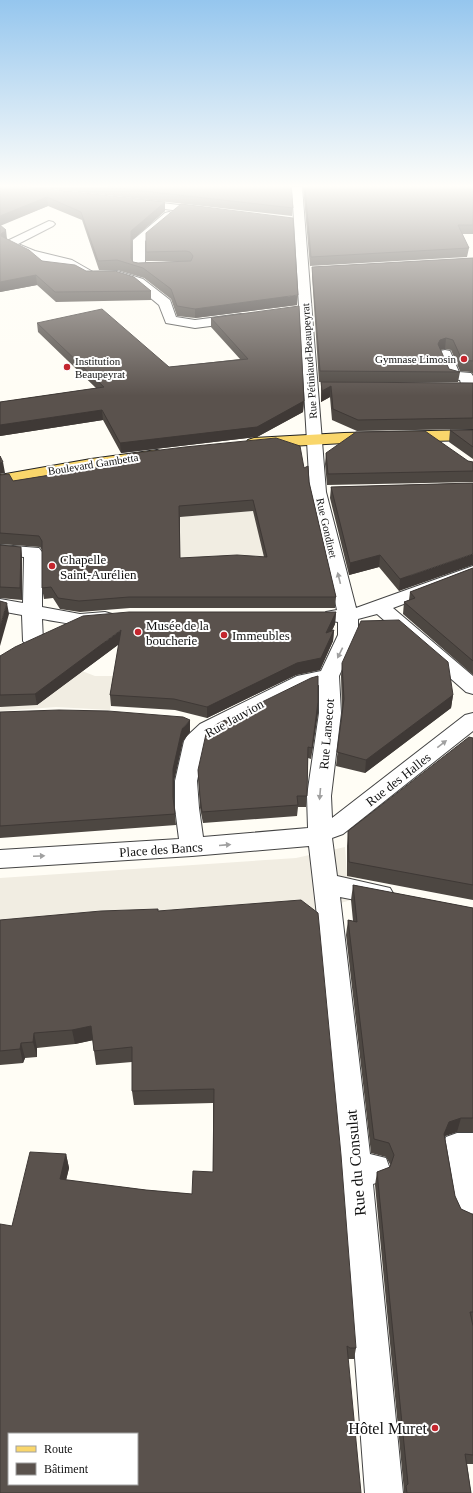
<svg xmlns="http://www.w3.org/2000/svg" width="473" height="1493" font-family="'Times New Roman',serif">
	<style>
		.plaza { fill: #f1ede2 }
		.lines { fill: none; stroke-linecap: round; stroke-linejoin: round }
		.minor-casing { stroke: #444; stroke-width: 2 }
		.major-casing { stroke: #222; stroke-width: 2 }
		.minor { fill: #fff; fill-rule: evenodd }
		.major { fill: #f9d66b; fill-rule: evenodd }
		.wall { fill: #4d4742; fill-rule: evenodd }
		.shaded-wall { fill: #3f3936 }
		.building { fill: #5a524d; stroke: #3f3936; fill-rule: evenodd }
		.oneway { fill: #a0a0a0 }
		.poi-dot { fill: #c4262e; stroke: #fff; stroke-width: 1.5 }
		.labels { text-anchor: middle; stroke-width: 4; stroke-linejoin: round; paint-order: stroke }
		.far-poi-label { font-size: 11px; fill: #111; stroke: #fff; text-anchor: end }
		.far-street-label { font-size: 11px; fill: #111; stroke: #fff }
		.poi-label { font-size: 13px; fill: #111; stroke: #fff; text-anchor: start }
		.street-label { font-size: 13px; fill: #111; stroke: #fff }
		.near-street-label { font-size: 16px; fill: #111; stroke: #fff }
		.near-poi-label { font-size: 16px; fill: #111; stroke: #fff; text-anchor: end }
	</style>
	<rect width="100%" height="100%" fill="#fffdf5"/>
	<!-- plaza -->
	<path class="plaza" d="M 253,511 L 303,560 L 180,569 L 180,551 L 167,518 Z
		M 82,671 L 95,676 L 115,676 L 110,710 L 56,707 L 0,711 L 0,708 L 10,701 L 63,686 Z
		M 345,847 L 347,874 L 352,878 L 351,900 L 300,915 L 0,936 L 0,878 L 296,858 Z"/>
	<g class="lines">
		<defs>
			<path id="minor" d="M 292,187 L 302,187 L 326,492 L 356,608 L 473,566 L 473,578 L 393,608 L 473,676 L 473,694 L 466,692 L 377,614 L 358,619 L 358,635 L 339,676 L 341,713 L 331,796 L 332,818 L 465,715 L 473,713 L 473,731 L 343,834 L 332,838 L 337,876 L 390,888 L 394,895 L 390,902 L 381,905 L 340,897 L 370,1154 L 386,1158 L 390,1169 L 386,1180 L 373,1184 L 403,1493 L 365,1493 L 341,1168 L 316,907 L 309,846 L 192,856 L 0,868 L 0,850 L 179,839 L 175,808 L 175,781 L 184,741 L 187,736 L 200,724 L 297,676 L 321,671 L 338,635 L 338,622 L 326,620 L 323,616 L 326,612 L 337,610 L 310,492 ZM 319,685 L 319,713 L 307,796 L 308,828 L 203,837 L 199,808 L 197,781 L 205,744 L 216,734 L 310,687 Z
				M 136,200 L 205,208 L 210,211 L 205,214 L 132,205 L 131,203 L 132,201 Z
				M 169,212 L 175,215 L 173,217 L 145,241 L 145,263 L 168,263 L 170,266 L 168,269 L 164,270 L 135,270 L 133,267 L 133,240 L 165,213 Z
				M 49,221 L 53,222 L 55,224 L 53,226 L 18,244 L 35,251 L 72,260 L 93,272 L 117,271 L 143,279 L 170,300 L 176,317 L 195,320 L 241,314 L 246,315 L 248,318 L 246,321 L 241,322 L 195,328 L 166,323 L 159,305 L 135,285 L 116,279 L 87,279 L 64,266 L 27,257 L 5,246 L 3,244 L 5,242 Z
				M 445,350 L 450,351 L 459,372 L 471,373 L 473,376 L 473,391 L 468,392 L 463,391 L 460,380 L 449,379 L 447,376 L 438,354 L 440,351 Z
				M 0,545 L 39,548 L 42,552 L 42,607 L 80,614 L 105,612 L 112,614 L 115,618 L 112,622 C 87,628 66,623 42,619 L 43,641 L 40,645 L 33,647 L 26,645 L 23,641 L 22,615 L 0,611 L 0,599 L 23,603 L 24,557 L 0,555 Z
				M 457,1133 L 473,1133 L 473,1225 L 468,1225 L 457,1220 L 452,1209 L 442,1147 L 446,1137 Z"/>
			<path id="major" d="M 473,430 L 473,440 L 344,443 L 254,448 L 248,446 L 246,443 L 248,440 L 254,438 L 344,433 Z
				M 157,450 L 163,452 L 165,455 L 163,458 L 91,469 L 0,485 L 0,475 L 91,459 Z"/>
		</defs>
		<!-- minor casing -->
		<use href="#minor" class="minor-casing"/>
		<!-- major casing -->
		<use href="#major" class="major-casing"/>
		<!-- minor -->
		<use href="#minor" class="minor"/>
		<!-- major -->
		<use href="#major" class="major"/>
	</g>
	<!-- wall -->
	<path class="wall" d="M 0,187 L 165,202 L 165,211 L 132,240 L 132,259 L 133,262 L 138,263 L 186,261 L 146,261 L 146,252 L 181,204 L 297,305 L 195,318 L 177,316 L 171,299 L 144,278 L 117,270 L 99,270 L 82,220 L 48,206 L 0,225 L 7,239 L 42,261 L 86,271 L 151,291 L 151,300 L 56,302 L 37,285 L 0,292 Z
		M 34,187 L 291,187 L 293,208 L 292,216 Z
		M 303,187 L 473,187 L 473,234 L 462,234 L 469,248 L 467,257 L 310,266 Z
		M 473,258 L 473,374 L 471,372 L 460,371 L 451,350 L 445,349 L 440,350 L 449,369 L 460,372 L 458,382 L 319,382 L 312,276 L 312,267 Z
		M 211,318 L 304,401 L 303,412 L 257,437 L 121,453 L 103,420 L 0,436 L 0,402 L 96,388 L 38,332 L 37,323 L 169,367 L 240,359 L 211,327 Z
		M 321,382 L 473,383 L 473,429 L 357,431 L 332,420 L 330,397 L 321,402 Z
		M 450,430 L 473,430 L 473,459 L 449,442 Z
		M 326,453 L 468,461 L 473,462 L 473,482 L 327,485 L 325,464 Z
		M 127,454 L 304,468 L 309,482 L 336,597 L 335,608 L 130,608 L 80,612 L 60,609 L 53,598 L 44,599 L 42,588 L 42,550 L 40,547 L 0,544 L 0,475 L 13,481 L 128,462 ZM 253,511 L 264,557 L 180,558 L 180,517 Z
		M 473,483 L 399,591 L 379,567 L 349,575 L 330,498 L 331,487 Z
		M 0,545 L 21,547 L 22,558 L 22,600 L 0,598 Z
		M 473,568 L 473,675 L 403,614 L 404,602 L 409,600 L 410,592 Z
		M 336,612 L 335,624 L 332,631 L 334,630 L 333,641 L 320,670 L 296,675 L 207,718 L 175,710 L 111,706 L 110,695 L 119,644 L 37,705 L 0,707 L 0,656 Z
		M 342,663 L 453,695 L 451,708 L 365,773 L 336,766 L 342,711 L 341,676 Z
		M 318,702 L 318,713 L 311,759 L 308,758 L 306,807 L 298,807 L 297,816 L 203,823 L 200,808 L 198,770 Z
		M 0,712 L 190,732 L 183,741 L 174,781 L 174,802 L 176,825 L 0,838 Z
		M 473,738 L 473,900 L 347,876 L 347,846 L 348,831 Z
		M 353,885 L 473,908 L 473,1132 L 457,1132 L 445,1136 L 445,1137 L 455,1196 L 461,1209 L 472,1214 L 473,1214 L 473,1464 L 467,1464 L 471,1493 L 403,1493 L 404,1491 L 375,1185 L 377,1172 L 390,1167 L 391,1166 L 386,1157 L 371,1153 L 346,935 L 348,920 L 353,921 L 351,900 Z
		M 158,911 L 356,1348 L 354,1359 L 348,1359 L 12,1226 L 66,1154 L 69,1168 L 66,1180 L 146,1190 L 192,1194 L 213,1172 L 213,1103 L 134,1105 L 132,1091 L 132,1062 L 96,1065 L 94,1051 L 93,1040 L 75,1044 L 37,1048 L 37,1057 L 25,1058 L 23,1063 L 0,1065 L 0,920 Z"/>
	<!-- shaded-wall -->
	<path class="shaded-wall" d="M 47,197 L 48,206 L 0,226 L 0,216 Z
		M 165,202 L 165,211 L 132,240 L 132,267 L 131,231 Z
		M 6,230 L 7,239 L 2,245 L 1,234 Z
		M 36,275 L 37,285 L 0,292 L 0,282 Z
		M 298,295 L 297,305 L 195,318 L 195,309 Z
		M 446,338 L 445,349 L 439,350 L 438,344 L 440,340 Z
		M 331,386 L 330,397 L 321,402 L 322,391 Z
		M 304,401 L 303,412 L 257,437 L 121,453 L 120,443 Z
		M 102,410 L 103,420 L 0,436 L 0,425 Z
		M 3,462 L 5,473 L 0,474 L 0,463 Z
		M 21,547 L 22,558 L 22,600 L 20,588 Z
		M 473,554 L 473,565 L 399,591 L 400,579 Z
		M 380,555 L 379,567 L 349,575 L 350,563 Z
		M 7,603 L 9,614 L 0,646 L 0,627 Z
		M 336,612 L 335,624 L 325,644 L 326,633 Z
		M 121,630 L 122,642 L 37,705 L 35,694 Z
		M 334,630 L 333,641 L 320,670 L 296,675 L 207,718 L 207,707 Z
		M 453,695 L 451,708 L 365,773 L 366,760 Z
		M 318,702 L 318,713 L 311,759 L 312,748 Z
		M 190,720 L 190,732 L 183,741 L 174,781 L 174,808 L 173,769 L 182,729 Z
		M 91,1026 L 94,1040 L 75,1044 L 72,1030 Z
		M 34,1033 L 37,1048 L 37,1057 L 33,1042 Z
		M 21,1043 L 25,1058 L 23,1063 L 20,1049 Z
		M 461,1118 L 457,1132 L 445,1136 L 441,1147 L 444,1134 L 449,1122 Z
		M 66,1154 L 69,1168 L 63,1193 L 60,1179 Z"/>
	<!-- building -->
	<path class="building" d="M 0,187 L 29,187 L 165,202 L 131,231 L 131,258 L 133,262 L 138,263 L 191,261 L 193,256 L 190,252 L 186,251 L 146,252 L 146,233 L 181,204 L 293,218 L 298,295 L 195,309 L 177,306 L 171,289 L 143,268 L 117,260 L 98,261 L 81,212 L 47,197 L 0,216 Z
		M 107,187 L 291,187 L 293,208 Z
		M 305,187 L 473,187 L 473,225 L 458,225 L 469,248 L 311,257 Z
		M 0,225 L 6,230 L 1,234 L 1,236 L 29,250 L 42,261 L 75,265 L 86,271 L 115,271 L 134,277 L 151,291 L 55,292 L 36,275 L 0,282 Z
		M 473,258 L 473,361 L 462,360 L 453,340 L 446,338 L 440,340 L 438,344 L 449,369 L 460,372 L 320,371 L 312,267 Z
		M 299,306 L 304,401 L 257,427 L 120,443 L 102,410 L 0,425 L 0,402 L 104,387 L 37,323 L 102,309 L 169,367 L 248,359 L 211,318 Z
		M 321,382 L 473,383 L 473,418 L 358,420 L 333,409 L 331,386 L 322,391 Z
		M 450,430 L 473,430 L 473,447 Z
		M 425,431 L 468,461 L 473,462 L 473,471 L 328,474 L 326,453 L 356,432 Z
		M 276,438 L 300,446 L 304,468 L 308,466 L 309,482 L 336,597 L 129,597 L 79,601 L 58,598 L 51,587 L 42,588 L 42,541 L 39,536 L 0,533 L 0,475 L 9,474 L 13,481 L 131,462 L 127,454 L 185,447 ZM 253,500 L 267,557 L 237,555 L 180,558 L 179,506 Z
		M 0,456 L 3,462 L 0,463 Z
		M 473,483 L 473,554 L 400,579 L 380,555 L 350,563 L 331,487 Z
		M 0,545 L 21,547 L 20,588 L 0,587 Z
		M 473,568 L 473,661 L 404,602 L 415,598 L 410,592 Z
		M 0,601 L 7,603 L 0,627 Z
		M 129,612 L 336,612 L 326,633 L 334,630 L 321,658 L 297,663 L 207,707 L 174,699 L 110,695 L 121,630 L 35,694 L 0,695 L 0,656 L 15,647 L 83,616 Z
		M 399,620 L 448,662 L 453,695 L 366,760 L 337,752 L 344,699 L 342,663 L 361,621 Z
		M 318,676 L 318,702 L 312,748 L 308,747 L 307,796 L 297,796 L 298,805 L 202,812 L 200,797 L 198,770 L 206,734 L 217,724 L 311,678 Z
		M 59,710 L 108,711 L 183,717 L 190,720 L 182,729 L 173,769 L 173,797 L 175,814 L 0,826 L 0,712 Z
		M 469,737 L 473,738 L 473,885 L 349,862 L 348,831 Z
		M 353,885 L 473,908 L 473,1118 L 461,1118 L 449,1122 L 444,1134 L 455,1196 L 461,1209 L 472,1214 L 473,1214 L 473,1312 L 470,1312 L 473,1326 L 473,1455 L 465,1454 L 471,1493 L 407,1493 L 406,1486 L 408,1484 L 377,1172 L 390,1167 L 394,1155 L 389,1143 L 374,1139 L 348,920 L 357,922 Z
		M 301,900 L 318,913 L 341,1155 L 356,1348 L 350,1348 L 347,1346 L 361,1493 L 0,1493 L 0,1224 L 12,1226 L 30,1152 L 66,1154 L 60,1179 L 146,1190 L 192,1194 L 193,1171 L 213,1172 L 214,1089 L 132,1091 L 132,1047 L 94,1051 L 91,1026 L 72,1030 L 34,1033 L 33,1042 L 21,1043 L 20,1049 L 0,1051 L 0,920 L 101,911 L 158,909 L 158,911 ZM 9,1434 L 137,1434 L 137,1484 L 9,1484 Z"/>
	<!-- one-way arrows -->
	<defs><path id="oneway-solid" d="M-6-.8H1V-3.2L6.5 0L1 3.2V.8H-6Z"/></defs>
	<g class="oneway">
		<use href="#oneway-solid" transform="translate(339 578) rotate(-104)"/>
		<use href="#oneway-solid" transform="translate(340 653) rotate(116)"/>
		<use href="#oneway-solid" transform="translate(442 744) rotate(-38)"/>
		<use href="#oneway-solid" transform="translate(320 794) rotate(95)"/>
		<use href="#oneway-solid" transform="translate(225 845) rotate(-5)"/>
		<use href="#oneway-solid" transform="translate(39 856) rotate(-3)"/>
	</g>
	<!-- sky -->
	<linearGradient id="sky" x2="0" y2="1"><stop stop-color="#95c6ee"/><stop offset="0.47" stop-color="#fffefa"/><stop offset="1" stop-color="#fffefa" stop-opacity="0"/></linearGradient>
	<rect width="473" height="396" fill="url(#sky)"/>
	<!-- markers -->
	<g class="poi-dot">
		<circle cx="464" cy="359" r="4"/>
		<circle cx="67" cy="367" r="4"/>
		<circle cx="52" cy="566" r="4"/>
		<circle cx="138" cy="632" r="4"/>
		<circle cx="224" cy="635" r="4"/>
		<circle cx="435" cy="1428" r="4"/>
	</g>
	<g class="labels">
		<!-- far-poi labels -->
		<g class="far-poi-label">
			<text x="456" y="363">Gymnase Limosin</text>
			<text x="75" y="365" text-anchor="start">Institution<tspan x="75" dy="13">Beaupeyrat</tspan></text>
		</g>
		<!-- far-street labels -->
		<g class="far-street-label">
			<text transform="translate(309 361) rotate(-94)" y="4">Rue Pétiniaud-Beaupeyrat</text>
			<text transform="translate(93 464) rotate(-9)" y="4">Boulevard Gambetta</text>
			<text transform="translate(327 528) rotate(77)" y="4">Rue Gondinet</text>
		</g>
		<!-- poi labels -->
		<g class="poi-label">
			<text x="60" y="564">Chapelle<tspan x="60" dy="15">Saint-Aurélien</tspan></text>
			<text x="146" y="630">Musée de la<tspan x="146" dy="15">boucherie</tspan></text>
			<text x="232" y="640">Immeubles</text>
		</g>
		<!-- street labels -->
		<g class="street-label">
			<text transform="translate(234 718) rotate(-29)" y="5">Rue Jauvion</text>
			<text transform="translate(326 734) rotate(-85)" y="5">Rue Lansecot</text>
			<text transform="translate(398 779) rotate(-38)" y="5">Rue des Halles</text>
			<text transform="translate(161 849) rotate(-4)" y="5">Place des Bancs</text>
		</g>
		<!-- near-street labels -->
		<g class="near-street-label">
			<text transform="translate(355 1163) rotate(-95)" y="6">Rue du Consulat</text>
		</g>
		<!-- near-poi labels -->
		<g class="near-poi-label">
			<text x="427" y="1434">Hôtel Muret</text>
		</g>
	</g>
	<!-- legend -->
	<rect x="8" y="1433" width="130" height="52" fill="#ffffff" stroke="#a0a0a0"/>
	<rect x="16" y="1446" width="20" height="6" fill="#f9d66b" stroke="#a0a0a0"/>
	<text x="44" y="1453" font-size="12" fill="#111111">Route</text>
	<rect x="16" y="1463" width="20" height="12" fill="#5a524d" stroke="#a0a0a0"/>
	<text x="44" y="1473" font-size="12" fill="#111111">Bâtiment</text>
</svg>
